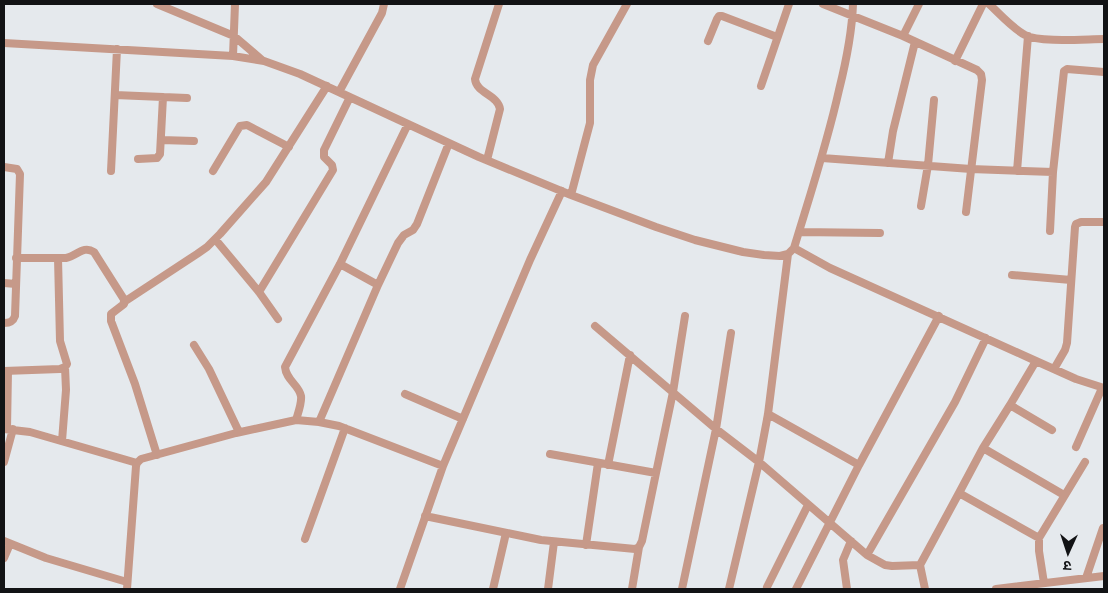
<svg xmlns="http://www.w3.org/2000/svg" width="1108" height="593" font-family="'Nunito Sans','Noto Sans Devanagari',sans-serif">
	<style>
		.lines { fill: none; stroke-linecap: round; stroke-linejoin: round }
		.minor { stroke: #c69989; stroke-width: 8 }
	</style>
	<rect width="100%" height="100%" fill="#e5e9ed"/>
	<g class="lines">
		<!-- minor -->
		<path class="minor" d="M 157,4 L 234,36 L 262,60
			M 823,4 L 903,36 L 977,70 L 981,74 L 982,80 L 966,212
			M 989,4 C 1000,14 1012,28 1025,35 C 1040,43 1086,39 1104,39
			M 903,36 L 919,4
			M 708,41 L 717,19 L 719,16 L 722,16 L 777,37
			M 4,43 L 233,56 L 264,61 L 300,74 L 479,157 L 571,195 L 656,227 L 695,240 L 743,252 L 764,255 L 780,256 L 788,254 L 794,248 C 810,195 827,144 839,90 C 846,62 852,33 853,4
			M 233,56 L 235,4
			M 955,61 L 983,4
			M 761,86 L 789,4
			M 339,92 L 382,13 L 384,4
			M 115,95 L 187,98
			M 161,140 L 194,141
			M 822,158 L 971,169 L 1053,172 L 1050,231
			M 138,159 L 157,158 L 160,154 L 163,97
			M 487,160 L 500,109 C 498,95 476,93 475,79 L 499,4
			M 888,163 L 893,131 L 915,42
			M 4,167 L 17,169 L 20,174 L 15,316 C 13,322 9,323 4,323
			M 111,171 L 117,49
			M 213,171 L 240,126 L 247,125 L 289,147
			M 1017,171 L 1028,36
			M 1053,172 L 1064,71 L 1067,69 L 1104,72
			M 571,195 L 590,123 L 590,80 L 593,65 L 627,4
			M 921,206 L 928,165 L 934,100
			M 799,232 L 880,233
			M 215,239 L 259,292 L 278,319
			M 794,248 L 830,268 L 1036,361 L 1076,379 L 1104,388
			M 16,258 L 66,258 C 77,256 83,245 94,252 L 125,301 L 124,304 L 111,314 L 111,321 L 135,384 L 157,455
			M 340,264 L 378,285
			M 1012,275 L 1071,280
			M 4,283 L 16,284
			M 259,292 L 333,170 L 332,165 L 324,157 L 324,150 L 350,97
			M 124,302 L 197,254 L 207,247 L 220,234 L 266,182 L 327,86
			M 595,326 L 716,429 L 759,462 L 867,555 L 885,565 L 892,566 L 920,565 L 925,589
			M 194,345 L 209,369 L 239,432
			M 1054,369 L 1065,350 L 1067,343 L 1075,227 L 1076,224 L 1081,222 L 1104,222
			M 4,371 L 60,369 L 65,367 L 67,364 L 60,341 L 58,258
			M 405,394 L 463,419
			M 1010,405 L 1036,361
			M 768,414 L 859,465
			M 296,420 C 298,413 302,403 301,396 C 299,385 286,380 285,367 L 340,264 L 408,124
			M 319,422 L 378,285 L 398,243 L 404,235 L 413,230 L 417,224 L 449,143
			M 4,429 L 30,432 L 137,463
			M 7,429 L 8,371
			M 62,441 L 66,390 L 65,367
			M 1076,447 L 1102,388
			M 983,448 L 1064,495
			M 550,454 L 656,473 L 673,392 L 685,316
			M 4,462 L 13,429
			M 608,465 L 630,355
			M 959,493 L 983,448 L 1010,405 L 1052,430
			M 425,516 L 541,540 L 635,549 L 639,547 L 642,541 L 656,473
			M 305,539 L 345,428
			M 4,541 L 46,558 L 127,582
			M 586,545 L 598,463
			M 867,555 L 955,402 L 986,338
			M 4,558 L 10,544
			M 920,565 L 959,493 L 1039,538
			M 1086,578 L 1103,528
			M 1044,583 L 1039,551 L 1039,538 L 1085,462
			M 767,587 L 808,505
			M 127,589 L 136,466 L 137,463 L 141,459 L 236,433 L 296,420 L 319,422 L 339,426 L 443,466
			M 400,589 L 443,466 L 530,260 L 562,191
			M 493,589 L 506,533
			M 548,589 L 554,542
			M 632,589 L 639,547
			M 682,589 L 716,429 L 731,333
			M 729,589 L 759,462 L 768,414 L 788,254
			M 796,589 L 859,465 L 939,316
			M 847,589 L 843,560 L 851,541
			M 996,589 L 1104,576"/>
	</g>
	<!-- border -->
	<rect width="1108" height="593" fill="none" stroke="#121315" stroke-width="10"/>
	<!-- north arrow -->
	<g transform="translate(1068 553) rotate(183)" stroke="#e5e9ed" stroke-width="4" paint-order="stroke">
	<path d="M0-4L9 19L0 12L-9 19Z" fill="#121315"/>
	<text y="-8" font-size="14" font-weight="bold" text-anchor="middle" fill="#121315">उ</text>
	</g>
</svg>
